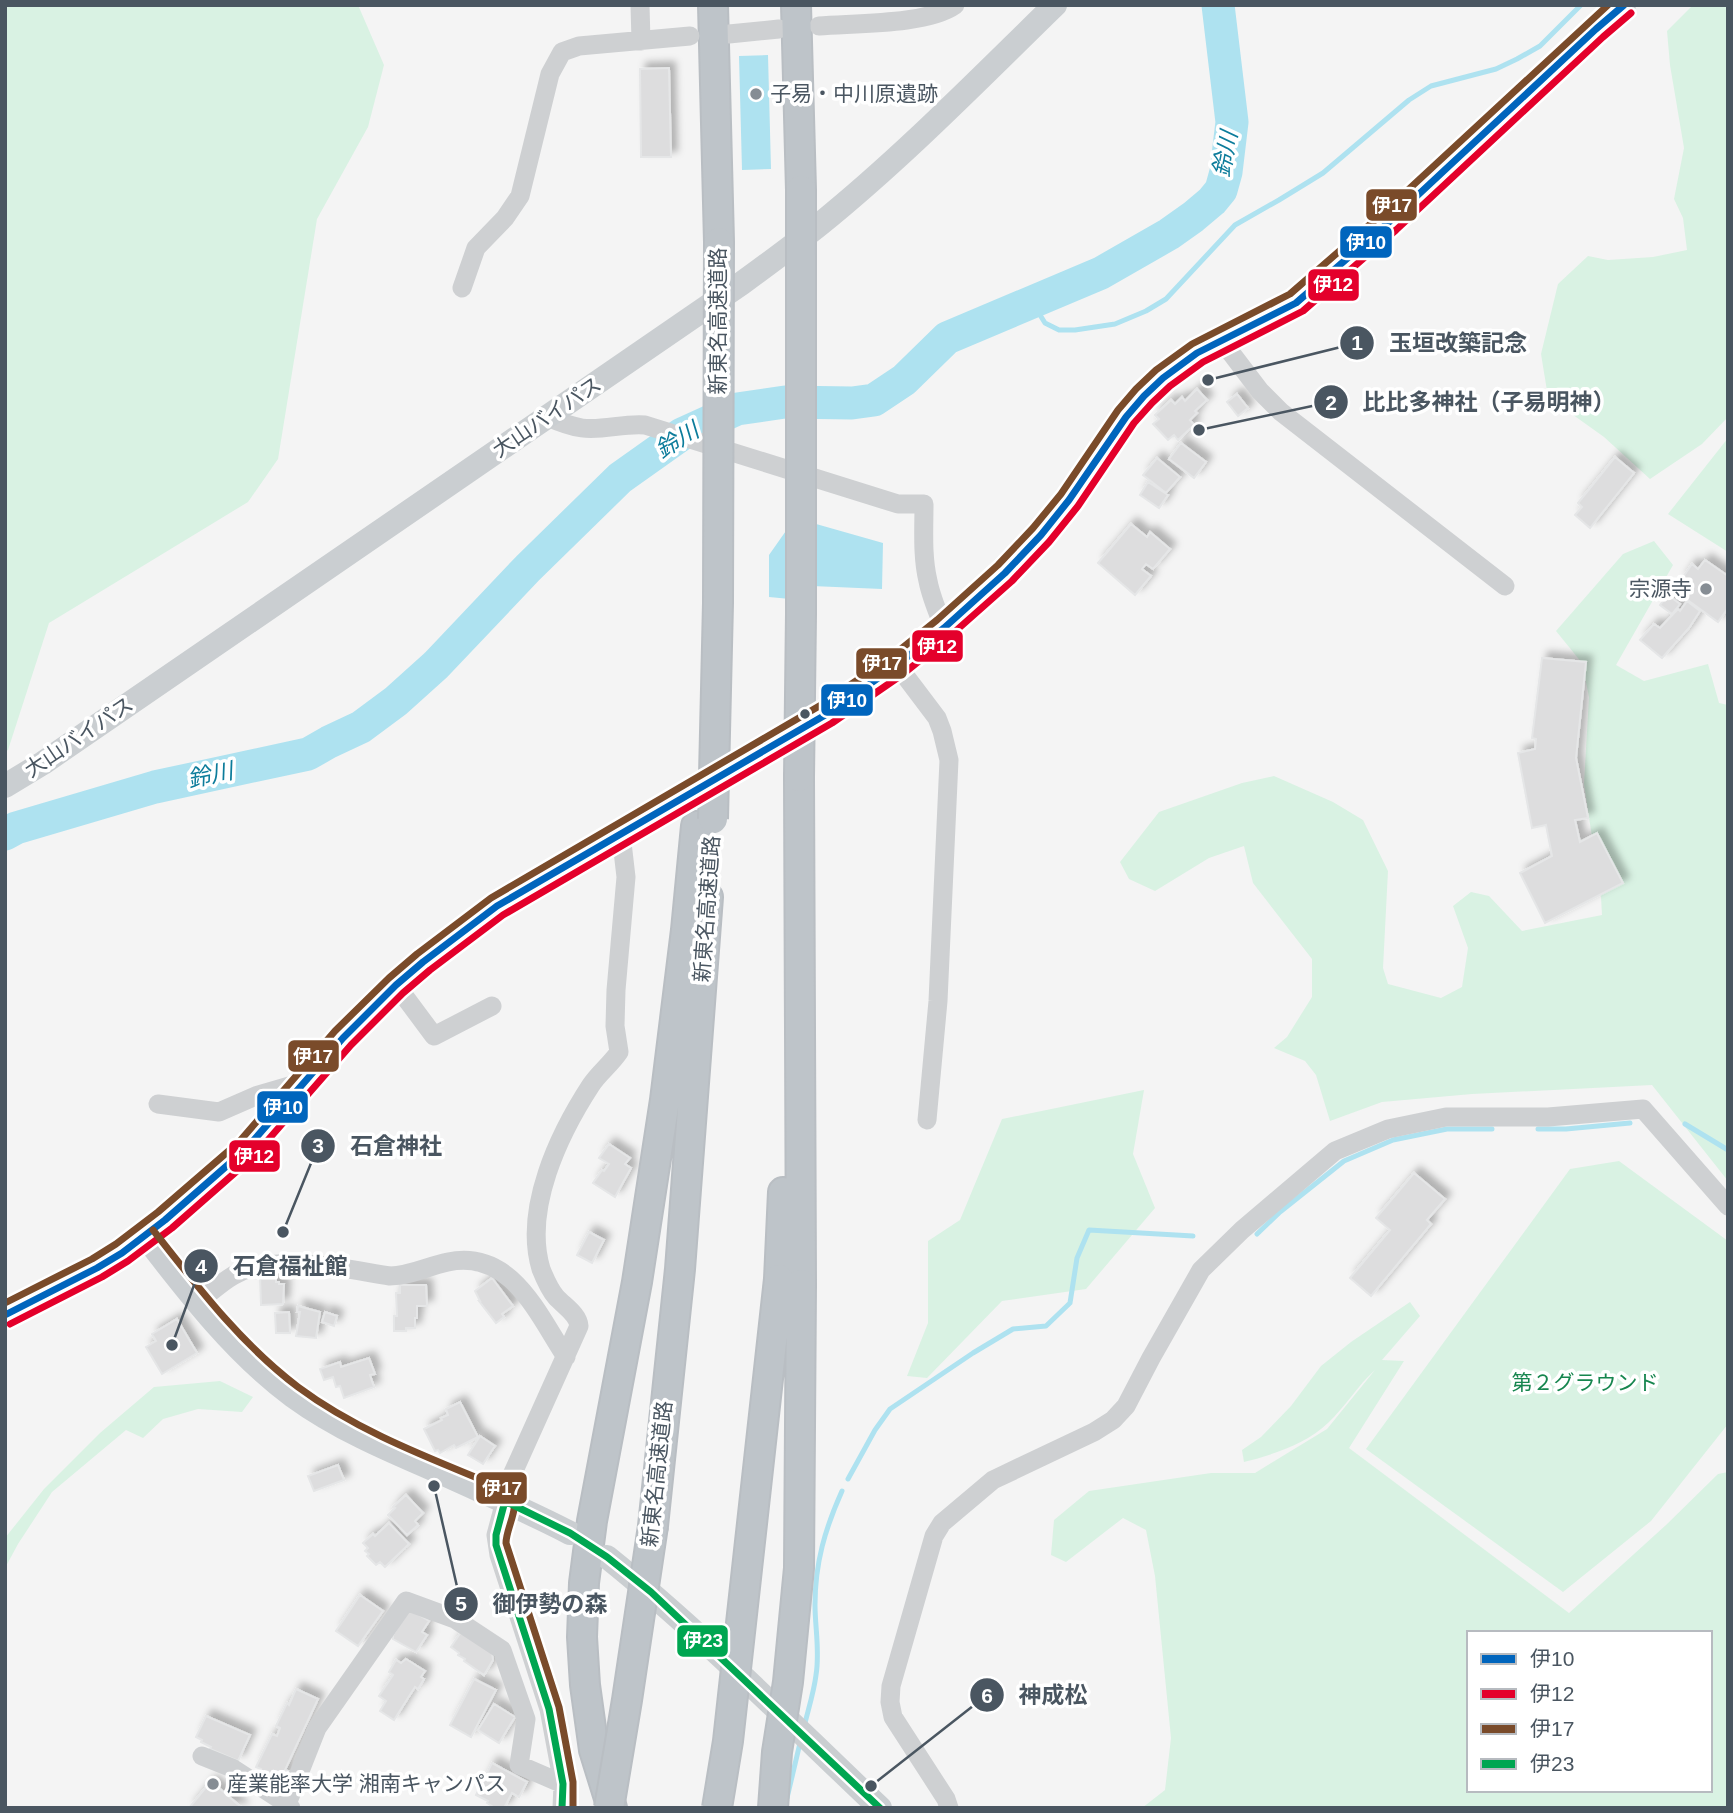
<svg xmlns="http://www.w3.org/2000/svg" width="1733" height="1813" font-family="Helvetica,'Noto Sans JP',sans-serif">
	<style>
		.green { fill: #d9f2e3; fill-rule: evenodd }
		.water { fill: #aee2f0 }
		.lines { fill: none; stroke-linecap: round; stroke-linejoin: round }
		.stream { stroke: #aee2f0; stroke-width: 5 }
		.river { stroke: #aee2f0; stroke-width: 33 }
		.building { fill: #ddddde; stroke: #e5e6e7; stroke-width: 2; filter: url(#shadow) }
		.highway-casing { stroke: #b9bec3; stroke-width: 32 }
		.minor { stroke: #ced0d2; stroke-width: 19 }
		.major { stroke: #caced1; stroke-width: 24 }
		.highway { stroke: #bec4c9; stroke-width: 28 }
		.highway-bridge-casing { stroke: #b9bec3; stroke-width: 32; stroke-linecap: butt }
		.highway-bridge { stroke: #bec4c9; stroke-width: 28 }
		.bus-1-casing { stroke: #fff; stroke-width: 12 }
		.bus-2-casing { stroke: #fff; stroke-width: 12 }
		.bus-3-casing { stroke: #fff; stroke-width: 12 }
		.bus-4-casing { stroke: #fff; stroke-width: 12 }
		.bus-1 { stroke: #0065bd; stroke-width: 7 }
		.bus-2 { stroke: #e4002b; stroke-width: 7 }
		.bus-3 { stroke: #7a4b2a; stroke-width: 7 }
		.bus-4 { stroke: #00a651; stroke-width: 7 }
		.poi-dot { fill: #868d94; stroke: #fff; stroke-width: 2.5 }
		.bus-dot { fill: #4a5661; stroke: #fff; stroke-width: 2.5 }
		.labels { text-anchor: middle; stroke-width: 7; stroke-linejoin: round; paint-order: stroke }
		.poi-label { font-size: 21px; fill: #4a5661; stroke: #fff; text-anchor: start }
		.street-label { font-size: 21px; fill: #4a5661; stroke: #fff }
		.park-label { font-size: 21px; fill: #17864f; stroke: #fff }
		.water-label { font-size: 23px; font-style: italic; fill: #0c7c9b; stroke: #fff }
		.leader { fill: none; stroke: #4a5661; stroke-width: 2.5 }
		.callout-dot { fill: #4a5661; stroke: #fff; stroke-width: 2.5 }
		.mark-label { font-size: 21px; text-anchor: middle; font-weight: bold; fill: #fff }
		.callout-label { font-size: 23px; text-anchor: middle; font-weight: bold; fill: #4a5661; stroke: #fff; stroke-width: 7; stroke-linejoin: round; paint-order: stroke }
		.line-badge { stroke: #fff; stroke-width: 2.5 }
		.badge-label { font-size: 19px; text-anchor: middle; font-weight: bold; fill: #fff }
	</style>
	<defs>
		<filter id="shadow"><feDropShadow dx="6" dy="-6" stdDeviation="3.5" flood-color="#0004"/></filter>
	</defs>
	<rect width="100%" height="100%" fill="#f4f4f4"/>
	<!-- green -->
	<path class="green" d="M 5,5 L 358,5 L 384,65 L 368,127 L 317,219 L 278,459 L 248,502 L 49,623 L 8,750 L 5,752 Z
		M 1693,5 L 1728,5 L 1728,417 L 1702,444 L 1650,479 L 1604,437 L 1548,397 L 1541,354 L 1558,284 L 1588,256 L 1608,260 L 1653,257 L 1687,250 L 1683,218 L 1674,199 L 1684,148 L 1670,65 L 1667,31 Z
		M 1728,438 L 1728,552 L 1668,514 Z
		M 1654,541 L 1673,565 L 1616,665 L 1644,681 L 1708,664 L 1719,703 L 1728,705 L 1728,1181 L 1652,1085 L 1472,1094 L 1382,1102 L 1330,1121 L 1316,1075 L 1305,1061 L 1274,1048 L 1287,1037 L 1312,997 L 1312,959 L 1253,883 L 1244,846 L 1209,858 L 1155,891 L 1129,879 L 1120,862 L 1159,812 L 1242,783 L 1274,776 L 1333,802 L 1363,820 L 1388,871 L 1383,968 L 1388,984 L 1441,998 L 1462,987 L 1468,948 L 1453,906 L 1471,892 L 1489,896 L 1522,931 L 1602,915 L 1601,897 L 1584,784 L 1589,697 L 1582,663 L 1556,631 L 1623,554 Z
		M 1144,1090 L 1133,1154 L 1155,1208 L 1086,1289 L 1002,1301 L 927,1378 L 907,1376 L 928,1323 L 928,1241 L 960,1220 L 1002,1119 Z
		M 1619,1161 L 1728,1241 L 1728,1424 L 1651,1521 L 1563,1592 L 1366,1449 L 1570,1169 Z
		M 1410,1302 L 1420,1316 L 1382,1360 L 1404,1361 L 1349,1448 L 1569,1613 L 1666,1525 L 1718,1474 L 1728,1472 L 1728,1808 L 1142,1808 L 1165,1790 L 1171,1738 L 1155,1576 L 1146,1530 L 1123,1518 L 1066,1562 L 1051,1555 L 1054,1520 L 1089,1491 L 1211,1473 L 1255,1473 L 1327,1429 L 1375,1370 C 1358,1385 1345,1407 1328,1423 C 1306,1444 1272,1455 1244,1462 L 1242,1450 L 1261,1437 L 1291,1406 L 1321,1366 L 1351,1342 ZM 1469,1633 L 1710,1633 L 1710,1790 L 1469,1790 Z
		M 220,1381 L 253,1397 L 242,1412 L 198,1409 L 163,1419 L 143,1438 L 126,1430 L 52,1492 L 18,1544 L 5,1568 L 5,1538 L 44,1489 L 100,1433 L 154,1387 Z"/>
	<!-- water -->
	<path class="water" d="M 768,55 L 771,169 L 742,170 L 739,56 Z
		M 795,518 L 883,543 L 882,589 L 812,586 L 811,601 L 769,597 L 769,555 Z"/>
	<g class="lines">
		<!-- stream -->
		<path class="stream" d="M 1032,302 L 1045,323 L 1059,330 L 1075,330 L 1115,324 L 1146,311 L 1166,299 L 1235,225 L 1279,200 L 1323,173 L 1409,100 L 1431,86 L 1496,69 L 1517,59 L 1540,46 L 1581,5
			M 1685,1124 L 1728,1150
			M 1538,1129 L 1566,1129 L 1630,1123
			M 1257,1234 L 1280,1212 L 1344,1161 L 1393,1140 L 1447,1129 L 1492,1129
			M 848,1479 L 875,1430 L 890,1409 L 973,1353 L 1013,1329 L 1046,1326 L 1070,1303 L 1077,1258 L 1089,1230 L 1193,1236
			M 804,1727 C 808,1710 814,1692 816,1675 C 820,1651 815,1628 815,1605 C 815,1563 825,1529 842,1491
			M 787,1798 L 800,1743"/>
		<!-- river -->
		<path class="river" d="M 5,834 L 16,828 L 155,787 L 308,754 L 329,742 L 361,727 L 396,701 L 436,665 L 528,568 L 620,478 L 682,434 L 737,409 L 785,402 L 852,403 L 874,400 L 904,380 L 947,338 L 1101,273 L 1169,234 L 1193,217 L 1212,201 L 1221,190 L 1226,172 L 1232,122 L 1218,5"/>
	</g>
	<!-- building -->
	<path class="building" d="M 669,68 L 671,157 L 641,157 L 640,69 Z
		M 1197,389 L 1207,400 L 1195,411 L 1197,413 L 1190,420 L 1194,425 L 1178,440 L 1174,435 L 1168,440 L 1153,424 L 1159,419 L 1155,415 L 1171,400 L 1175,404 L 1182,397 L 1185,401 Z
		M 1237,394 L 1248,408 L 1238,416 L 1227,402 Z
		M 1181,443 L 1206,462 L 1194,478 L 1169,459 Z
		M 1615,457 L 1634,473 L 1590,528 L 1575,515 L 1582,507 L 1578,503 Z
		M 1157,458 L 1180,477 L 1166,493 L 1143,475 Z
		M 1148,482 L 1168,495 L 1159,508 L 1140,495 Z
		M 1131,524 L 1147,537 L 1150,532 L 1170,549 L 1153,569 L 1146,564 L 1142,569 L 1151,576 L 1135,595 L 1098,563 Z
		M 1705,560 L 1728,576 L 1728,608 L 1718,622 L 1682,596 L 1684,594 L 1682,593 L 1688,585 L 1681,580 L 1692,564 L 1698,569 Z
		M 1668,595 L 1680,604 L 1672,614 L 1660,605 Z
		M 1687,601 L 1700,611 L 1689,628 L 1662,658 L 1640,640 L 1654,624 L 1660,628 L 1678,609 L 1680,611 Z
		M 1542,658 L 1586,662 L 1576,758 L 1588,818 L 1575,820 L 1580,842 L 1597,833 L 1623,883 L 1545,923 L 1520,873 L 1552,856 L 1546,825 L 1532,828 L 1518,753 L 1535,749 L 1536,739 L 1532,738 Z
		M 609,1144 L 630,1158 L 625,1164 L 631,1168 L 615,1197 L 593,1183 L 602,1170 L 604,1171 L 609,1164 L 599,1158 Z
		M 1414,1173 L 1445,1199 L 1427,1220 L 1431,1224 L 1371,1296 L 1350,1278 L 1390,1230 L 1376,1218 Z
		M 589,1232 L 604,1240 L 592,1263 L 577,1255 Z
		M 276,1275 L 276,1282 L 279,1282 L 279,1284 L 284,1284 L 283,1304 L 261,1305 L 260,1276 Z
		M 492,1278 L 513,1306 L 502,1314 L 504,1317 L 496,1323 L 479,1301 L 480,1301 L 475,1291 Z
		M 400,1285 L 426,1285 L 427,1306 L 417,1306 L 417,1318 L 415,1318 L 415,1328 L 406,1328 L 406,1331 L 394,1331 L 394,1316 L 397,1316 L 396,1293 L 400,1293 Z
		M 298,1306 L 320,1312 L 316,1338 L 296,1336 L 300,1312 L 297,1312 Z
		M 289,1312 L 290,1333 L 276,1333 L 275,1313 Z
		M 325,1312 L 337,1316 L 334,1326 L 322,1322 Z
		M 177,1319 L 197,1353 L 162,1374 L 146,1347 L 156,1341 L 152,1334 Z
		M 369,1358 L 375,1374 L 370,1375 L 374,1387 L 344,1398 L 340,1386 L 336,1387 L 333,1377 L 324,1380 L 320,1369 L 340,1362 L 341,1367 Z
		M 460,1402 L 478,1437 L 456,1448 L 454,1445 L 440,1453 L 438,1450 L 435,1451 L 424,1429 L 442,1420 L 441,1418 L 448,1415 L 446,1409 Z
		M 480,1436 L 495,1446 L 483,1464 L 468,1455 Z
		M 338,1465 L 344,1480 L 314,1491 L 308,1476 Z
		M 406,1495 L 423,1513 L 415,1521 L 418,1525 L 407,1535 L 388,1515 L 395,1508 L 393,1507 Z
		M 389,1523 L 409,1544 L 385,1567 L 380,1562 L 376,1565 L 367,1556 L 369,1554 L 365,1551 L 368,1548 L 363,1543 L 373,1534 L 375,1536 Z
		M 360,1595 L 383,1611 L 358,1646 L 336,1631 Z
		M 409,1609 L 429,1621 L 422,1632 L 427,1635 L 416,1652 L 393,1639 L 393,1635 Z
		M 461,1632 L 492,1652 L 493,1660 L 484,1675 L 464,1661 L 465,1659 L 458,1655 L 459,1653 L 451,1647 Z
		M 406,1659 L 425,1671 L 421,1677 L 424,1679 L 418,1689 L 415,1687 L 394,1720 L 380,1711 L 386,1701 L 379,1696 L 393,1675 L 389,1672 L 396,1660 L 401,1663 Z
		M 474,1679 L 496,1690 L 471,1737 L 450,1725 Z
		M 296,1689 L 318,1699 L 285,1770 L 288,1771 L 281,1786 L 258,1776 L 261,1769 L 256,1767 L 272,1734 L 277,1736 L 280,1728 L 276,1726 L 287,1703 L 289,1705 Z
		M 494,1704 L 515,1717 L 499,1743 L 478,1730 Z
		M 206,1716 L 250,1735 L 238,1761 L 210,1749 L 211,1747 L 201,1742 L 202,1740 L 196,1737 Z
		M 492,1763 L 527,1782 L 519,1797 L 512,1793 L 504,1808 L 495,1808 L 487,1803 L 488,1801 L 476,1795 Z
		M 211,1781 L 242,1808 L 189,1808 Z"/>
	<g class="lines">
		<defs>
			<path id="highway" d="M 713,5 L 719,242
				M 796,5 L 801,190
				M 799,777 L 801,1284
				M 779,1279 L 783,1192
				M 653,1526 L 680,1269 L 708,897
				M 612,1808 L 594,1750 L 585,1685 L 582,1637 L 584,1583 L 592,1521 L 637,1282 L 665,1100 L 686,930 L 696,826"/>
		</defs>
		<!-- highway casing -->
		<use href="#highway" class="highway-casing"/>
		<!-- minor -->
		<path class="minor" d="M 640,5 L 641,41
			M 819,26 C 855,23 927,25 955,5
			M 729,34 L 779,29
			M 462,288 L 476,248 L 505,218 L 520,196 L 550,74 L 562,52 L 579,46 L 690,36
			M 1222,341 L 1260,391 L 1281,412 L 1505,586
			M 548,417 C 559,422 570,426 582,428 C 602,431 624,423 645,425 L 898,504 L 924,504 C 924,529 922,556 928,581 C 931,597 938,613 944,628
			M 897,665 L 937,718 L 942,731 L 949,760 L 938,1001 L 927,1120
			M 396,985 L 434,1036 L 492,1006
			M 158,1104 L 219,1112 L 258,1095 L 306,1081
			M 198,1302 C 213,1291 230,1274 248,1269 C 292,1256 345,1269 390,1276 C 410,1276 428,1266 448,1262 C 511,1249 537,1313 566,1357
			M 202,1756 L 232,1768 L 287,1804
			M 291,1808 L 287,1804 L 317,1728 L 406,1601 L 455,1619 L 502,1650 L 526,1719 L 519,1765 L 563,1784
			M 562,1808 L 563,1784 L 549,1709 L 499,1555 L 496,1535 L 512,1475 L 579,1326 C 578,1314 564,1306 556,1297 C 549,1289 545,1279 541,1269 C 523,1209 559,1134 591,1085 C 599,1073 611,1064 619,1052 L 615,1026 L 616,990 L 626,877 L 621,834
			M 949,1808 L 946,1799 L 893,1717 L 890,1702 L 891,1686 L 934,1536 L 942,1523 L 993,1480 L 1094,1432 L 1113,1420 L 1126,1406 L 1151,1358 L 1201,1270 L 1242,1230 L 1335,1151 L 1388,1129 L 1446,1117 L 1548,1117 L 1643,1109 L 1728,1206"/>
		<!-- major -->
		<path class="major" d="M 5,786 L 43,763 L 742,283 C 768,264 794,245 819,225 C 903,157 978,80 1055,5
			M 145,1236 C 188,1292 236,1354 293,1396 C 337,1428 386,1449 435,1470 C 480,1491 526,1510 570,1533
			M 5,1315 L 52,1292 L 97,1268 L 122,1253 L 165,1220 L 246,1149 L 343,1038 L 396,985 L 423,962 L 497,906 L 827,714 L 897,665 L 944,628 L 1005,573 L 1041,535 L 1069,500 L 1126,417 L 1144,396 L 1163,378 L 1197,353 L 1296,303 L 1338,268 L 1389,222 L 1596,29 L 1624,5
			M 607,1557 C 703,1634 790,1723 880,1808"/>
		<!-- highway -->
		<use href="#highway" class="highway"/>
		<defs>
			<path id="highway-bridge" d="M 799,777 L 801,614 L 801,190
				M 713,819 L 718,603 L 719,242
				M 609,1808 L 627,1700 L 653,1526
				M 717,1808 L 728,1741 L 779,1279
				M 773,1808 L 777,1752 L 788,1682 L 799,1568 L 801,1284"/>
		</defs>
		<!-- highway-bridge casing -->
		<use href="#highway-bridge" class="highway-bridge-casing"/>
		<!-- highway-bridge -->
		<use href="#highway-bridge" class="highway-bridge"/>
		<defs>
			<path id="bus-1" d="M 5,1315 L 97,1268 L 122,1253 L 165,1220 L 246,1149 L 343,1038 L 396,985 L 423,962 L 497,906 L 827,714 L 897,665 L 944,628 L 1005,573 L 1041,535 L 1069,500 L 1126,417 L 1144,396 L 1163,378 L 1197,353 L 1296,303 L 1389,222 L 1596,29 L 1624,5"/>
			<path id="bus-2" d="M 10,1324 L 102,1277 L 128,1261 L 172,1228 L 254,1156 L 351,1045 L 403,993 L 430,970 L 503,915 L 832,723 L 903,674 L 950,636 L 1012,581 L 1049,542 L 1078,506 L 1134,423 L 1152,403 L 1170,386 L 1203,362 L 1303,311 L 1396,230 L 1603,37 L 1631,13"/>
			<path id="bus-3" d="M 153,1230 C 197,1286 241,1344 298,1387 C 361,1434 438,1461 509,1491 C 523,1503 506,1527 506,1543 L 559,1707 L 573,1782 L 573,1808
				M 5,1303 L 92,1259 L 116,1244 L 158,1212 L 239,1142 L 335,1031 L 389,978 L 417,954 L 491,898 L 821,705 L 891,657 L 937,620 L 998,565 L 1033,528 L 1061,494 L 1118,410 L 1136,389 L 1156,370 L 1192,344 L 1290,294 L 1382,214 L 1608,5"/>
			<path id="bus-4" d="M 505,1501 L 570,1533 L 607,1557 L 651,1592 L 880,1808
				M 505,1501 L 496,1535 L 496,1545 L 549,1709 L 563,1784 L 562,1808"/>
		</defs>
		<!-- bus-1 casing -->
		<use href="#bus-1" class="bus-1-casing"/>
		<!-- bus-2 casing -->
		<use href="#bus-2" class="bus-2-casing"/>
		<!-- bus-3 casing -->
		<use href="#bus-3" class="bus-3-casing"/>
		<!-- bus-4 casing -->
		<use href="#bus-4" class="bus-4-casing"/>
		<!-- bus-1 -->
		<use href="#bus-1" class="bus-1"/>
		<!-- bus-2 -->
		<use href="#bus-2" class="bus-2"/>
		<!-- bus-3 -->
		<use href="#bus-3" class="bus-3"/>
		<!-- bus-4 -->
		<use href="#bus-4" class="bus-4"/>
	</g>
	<!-- markers -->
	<g class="poi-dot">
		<circle cx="756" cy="94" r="7"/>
		<circle cx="1706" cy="589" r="7"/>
		<circle cx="213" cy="1784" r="7"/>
	</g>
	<circle class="bus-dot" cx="805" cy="714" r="6"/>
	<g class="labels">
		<!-- poi labels -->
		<g class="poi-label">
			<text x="770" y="101">子易・中川原遺跡</text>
			<text x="1692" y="596" text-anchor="end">宗源寺</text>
			<text x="227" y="1791">産業能率大学 湘南キャンパス</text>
		</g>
		<!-- street labels -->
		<g class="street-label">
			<text transform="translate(718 321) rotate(-90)" y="7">新東名高速道路</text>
			<text transform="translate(547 417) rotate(-34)" y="7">大山バイパス</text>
			<text transform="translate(79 737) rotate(-34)" y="7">大山バイパス</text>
			<text transform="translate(707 909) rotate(-86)" y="7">新東名高速道路</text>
			<text transform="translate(657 1474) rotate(-84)" y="7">新東名高速道路</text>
		</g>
		<!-- park labels -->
		<g class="park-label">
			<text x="1585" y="1390">第２グラウンド</text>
		</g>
		<!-- water labels -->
		<g class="water-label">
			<text transform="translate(1225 154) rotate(-79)" y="8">鈴川</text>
			<text transform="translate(677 440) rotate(-31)" y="8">鈴川</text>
			<text transform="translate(210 775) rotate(-12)" y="8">鈴川</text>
		</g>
	</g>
	<!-- callouts -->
	<path class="leader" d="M1208 380L1357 343M1199 430L1331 402M283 1232L318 1146M172 1345L201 1266M434 1486L461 1604M871 1786L987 1695"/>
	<g class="callout-dot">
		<circle cx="1208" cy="380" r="7"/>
		<circle cx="1199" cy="430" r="7"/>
		<circle cx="283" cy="1232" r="7"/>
		<circle cx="172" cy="1345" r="7"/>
		<circle cx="434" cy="1486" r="7"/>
		<circle cx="871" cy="1786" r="7"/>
		<circle cx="1357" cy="343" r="18"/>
		<circle cx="1331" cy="402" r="18"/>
		<circle cx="318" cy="1146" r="18"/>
		<circle cx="201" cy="1266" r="18"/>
		<circle cx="461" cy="1604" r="18"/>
		<circle cx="987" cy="1695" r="18"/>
	</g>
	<g class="mark-label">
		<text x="1357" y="350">1</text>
		<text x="1331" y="410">2</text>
		<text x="318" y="1153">3</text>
		<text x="201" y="1274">4</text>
		<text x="461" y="1611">5</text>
		<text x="987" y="1703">6</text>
	</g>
	<g class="callout-label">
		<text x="1458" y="351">玉垣改築記念</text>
		<text x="1489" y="410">比比多神社（子易明神）</text>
		<text x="396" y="1154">石倉神社</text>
		<text x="290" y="1274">石倉福祉館</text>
		<text x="550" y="1612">御伊勢の森</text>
		<text x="1053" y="1703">神成松</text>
	</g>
	<g class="line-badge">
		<rect x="1365" y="188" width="53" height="34" rx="7" fill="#7a4b2a"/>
		<rect x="1339" y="225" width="54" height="34" rx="7" fill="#0065bd"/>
		<rect x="1307" y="268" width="53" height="34" rx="7" fill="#e4002b"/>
		<rect x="911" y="629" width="53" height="34" rx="7" fill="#e4002b"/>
		<rect x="855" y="647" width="53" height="33" rx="7" fill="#7a4b2a"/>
		<rect x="820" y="683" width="54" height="34" rx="7" fill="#0065bd"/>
		<rect x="287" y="1039" width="53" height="34" rx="7" fill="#7a4b2a"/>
		<rect x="256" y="1090" width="53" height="34" rx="7" fill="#0065bd"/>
		<rect x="228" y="1139" width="53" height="34" rx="7" fill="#e4002b"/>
		<rect x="475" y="1471" width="53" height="34" rx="7" fill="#7a4b2a"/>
		<rect x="676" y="1624" width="53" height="34" rx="7" fill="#00a651"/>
	</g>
	<g class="badge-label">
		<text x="1392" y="212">伊17</text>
		<text x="1366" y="249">伊10</text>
		<text x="1333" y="291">伊12</text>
		<text x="937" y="653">伊12</text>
		<text x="882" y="670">伊17</text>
		<text x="847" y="707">伊10</text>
		<text x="313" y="1063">伊17</text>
		<text x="283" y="1114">伊10</text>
		<text x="254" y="1163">伊12</text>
		<text x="502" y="1495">伊17</text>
		<text x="703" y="1647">伊23</text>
	</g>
	<!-- border -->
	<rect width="1733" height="1813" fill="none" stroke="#4a5661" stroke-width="14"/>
	<!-- legend -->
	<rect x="1467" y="1631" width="245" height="161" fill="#ffffff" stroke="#b7bbc0" stroke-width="2"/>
	<rect x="1481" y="1654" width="35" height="10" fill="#0065bd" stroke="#b7bbc0" stroke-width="2"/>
	<text x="1530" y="1666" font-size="21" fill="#4a5661">伊10</text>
	<rect x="1481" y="1689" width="35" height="10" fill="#e4002b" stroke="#b7bbc0" stroke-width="2"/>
	<text x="1530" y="1701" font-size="21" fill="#4a5661">伊12</text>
	<rect x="1481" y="1724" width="35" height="10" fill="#7a4b2a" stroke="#b7bbc0" stroke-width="2"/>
	<text x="1530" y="1736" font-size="21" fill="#4a5661">伊17</text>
	<rect x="1481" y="1759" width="35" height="10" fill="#00a651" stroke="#b7bbc0" stroke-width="2"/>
	<text x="1530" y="1771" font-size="21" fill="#4a5661">伊23</text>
</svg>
